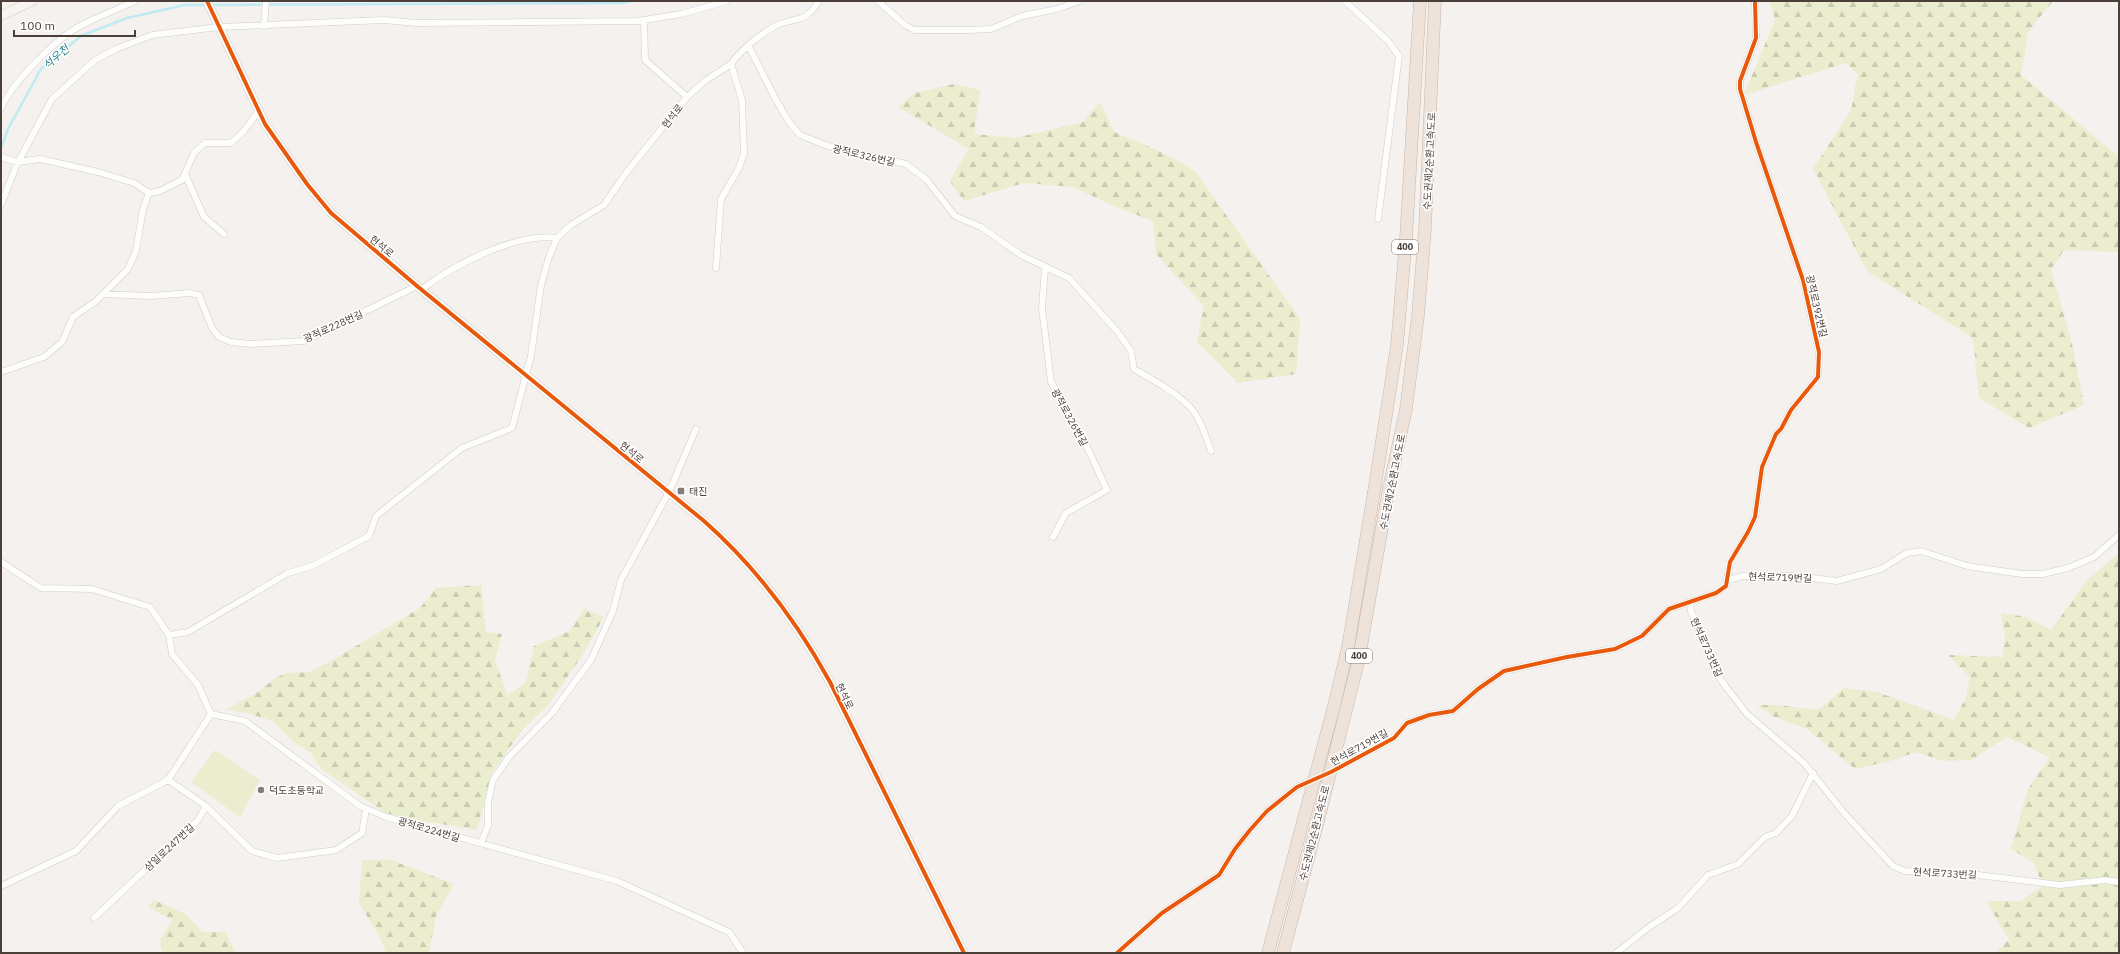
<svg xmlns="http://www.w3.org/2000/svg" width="2120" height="954" font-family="'IBM Plex Sans','Noto Sans KR',sans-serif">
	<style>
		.grass { fill: #eaedce }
		.forest { fill: url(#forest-firs) }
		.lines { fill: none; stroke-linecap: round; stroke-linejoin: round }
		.stream { stroke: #bfebf2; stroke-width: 2.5 }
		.minor-casing { stroke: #d1cdca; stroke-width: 7 }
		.tertiary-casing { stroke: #d1cdca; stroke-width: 9 }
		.secondary-casing { stroke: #d5cdc6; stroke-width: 10 }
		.motorway-casing { stroke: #ccb6a9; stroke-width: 13 }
		.minor { stroke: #fdfdfc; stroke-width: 6 }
		.tertiary { stroke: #fdfdfc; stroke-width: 8 }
		.secondary { stroke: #f7f4f1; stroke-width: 9 }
		.motorway { stroke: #ede3db; stroke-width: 12 }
		.motorway-bridge-casing { stroke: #ccb6a9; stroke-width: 13; stroke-linecap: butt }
		.motorway-bridge { stroke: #ede3db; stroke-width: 12 }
		.cycleway-casing { stroke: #fff; stroke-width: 6 }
		.cycleway { stroke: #e8590c; stroke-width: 4 }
		.poi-dot { fill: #867d78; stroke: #fff; stroke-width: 1.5 }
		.labels { text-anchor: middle; stroke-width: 3; stroke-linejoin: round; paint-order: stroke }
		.shield { fill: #fff; stroke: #817974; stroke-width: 1 }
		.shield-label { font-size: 9px; font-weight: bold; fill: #4b3f39 }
		.street-label { font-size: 10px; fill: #4b3f39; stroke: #fff }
		.poi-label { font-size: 10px; fill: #4b3f39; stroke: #fff; text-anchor: start }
		.water-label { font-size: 11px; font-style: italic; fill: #278190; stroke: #fff }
	</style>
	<defs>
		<pattern id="forest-firs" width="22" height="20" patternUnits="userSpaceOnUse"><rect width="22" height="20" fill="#eaedce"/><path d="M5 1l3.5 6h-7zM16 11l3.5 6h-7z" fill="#caccb2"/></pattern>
	</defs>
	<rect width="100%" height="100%" fill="#f4f1ee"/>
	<!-- grass -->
	<path class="grass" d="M 215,750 L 260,780 L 240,817 L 191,782 Z"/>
	<!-- forest -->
	<path class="forest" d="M 1770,1 L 2053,1 L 2028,32 L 2021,75 L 2119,157 L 2119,252 L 2064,250 L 2051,270 L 2072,344 L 2084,405 L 2029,428 L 1979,398 L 1973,338 L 1867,271 L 1813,169 L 1851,110 L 1858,74 L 1846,63 L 1744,95 L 1775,20 Z
		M 954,84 L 980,90 L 974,134 L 1015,138 L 1083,122 L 1100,102 L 1114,132 L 1166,154 L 1195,171 L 1300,319 L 1296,374 L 1238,383 L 1197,342 L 1204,306 L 1156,254 L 1153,221 L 1116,207 L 1073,187 L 1024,183 L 964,201 L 950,181 L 969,149 L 898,107 L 915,93 Z
		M 2119,553 L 2119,953 L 1996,953 L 2009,939 L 1986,901 L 2021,901 L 2042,886 L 2035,864 L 2011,849 L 2028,789 L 2050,757 L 2007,737 L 1971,760 L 1943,761 L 1916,752 L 1890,761 L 1855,769 L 1807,729 L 1772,716 L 1757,705 L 1777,705 L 1818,710 L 1844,688 L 1877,692 L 1954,720 L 1966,698 L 1970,677 L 1948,655 L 2002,657 L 2005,639 L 2001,613 L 2026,617 L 2051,630 L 2087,580 Z
		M 481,585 L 486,632 L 502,634 L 495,660 L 507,695 L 526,683 L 534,646 L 570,631 L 584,609 L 604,617 L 583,654 L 549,704 L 522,730 L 492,773 L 477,830 L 405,818 L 386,813 L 321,769 L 311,753 L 292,741 L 273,721 L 247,713 L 225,710 L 255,694 L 274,679 L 286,673 L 309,672 L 331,661 L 420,608 L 436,588 Z
		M 362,860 L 391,860 L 454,884 L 436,916 L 429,953 L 386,953 L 381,939 L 359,903 Z
		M 154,900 L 185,914 L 203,932 L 226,932 L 235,953 L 163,953 L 160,940 L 173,920 L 148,907 Z"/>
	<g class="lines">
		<!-- stream -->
		<path class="stream" d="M 1,148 L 8,129 L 41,69 L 81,36 L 127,18 L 185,5 L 623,3 L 631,1"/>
		<defs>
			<path id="minor" d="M 878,1 L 905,25 L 914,30 L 968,30 L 991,29 L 1022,16 L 1057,9 L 1080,1
				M 1345,1 L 1388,41 L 1399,56 L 1378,219
				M 644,20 L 645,60 L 687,97
				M 264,26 L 266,1
				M 749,47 L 775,98 L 789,122 L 800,135 L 828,146 L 906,164 L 927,180 L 955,216 L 981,227 L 1021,255 L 1069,278 L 1117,331 L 1131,351 L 1134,369 C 1153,380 1174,391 1189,406 C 1200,417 1206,437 1211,451
				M 1,108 C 13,82 56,38 82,25 C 99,16 118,9 135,1
				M 1,157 L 18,162 L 40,159 L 98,172 L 134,183 L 149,193
				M 185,174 L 204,217 L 224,234
				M 1,205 L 17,164 L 52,99 L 95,60 L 116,49 L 152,35 L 219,27 L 384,20 L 416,23 L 638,21 L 681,14 L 727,1
				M 1045,267 L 1042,308 L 1051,382 L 1089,451 L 1107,490 L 1066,513 L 1053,537
				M 716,268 L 721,199 L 739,168 L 744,153 L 742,100 L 731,64 C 741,50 760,34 775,26 C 796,16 804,25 819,1
				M 421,290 C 453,265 517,232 557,238
				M 103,294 L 150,296 L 190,293 L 199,295 L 212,328 L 219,337 L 231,342 L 250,344 L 304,341 L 417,286
				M 1,372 L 44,357 L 62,342 L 73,317 L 95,302 L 128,269 L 136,251 L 143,209 L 149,193 L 160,191 L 182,180 L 194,153 L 205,143 L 231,143 L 243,132 L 258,112
				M 1,562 L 41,588 L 92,589 L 150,607 L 169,635 L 172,654 L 198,685 L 211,714 L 245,721 L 360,806 L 386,817 L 617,881 L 729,932 L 743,953
				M 1728,580 L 1743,576 L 1794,576 L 1837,581 L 1881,569 L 1907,553 L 1921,551 L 1967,566 L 2022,574 L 2043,574 L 2068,568 L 2094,557 L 2119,535
				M 1690,602 L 1691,611 L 1704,643 L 1717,674 L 1726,687 L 1747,714 L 1804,763 L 1844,813 L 1893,866 L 1905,871 L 1978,875 L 2060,885 L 2105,880 L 2119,882
				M 169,635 L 188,632 L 288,573 L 312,566 L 369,536 L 376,516 L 462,448 L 512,428 L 531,356 L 541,285 L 549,257 L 557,238 L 571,225 L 604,205 L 626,173 L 687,97 L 705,81 L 731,64
				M 206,806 L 252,851 L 277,858 L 336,850 L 362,833 L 366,809
				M 481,843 L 488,825 L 488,802 L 493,780 L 509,757 L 552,713 L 591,660 L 613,611 L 621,580 L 669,492 L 696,429
				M 1,886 L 76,851 L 118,806 L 168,780 L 211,714
				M 94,918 L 198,820 L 206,806 L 168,780
				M 1117,953 L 1162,913 L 1219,875 L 1235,849 L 1250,830 L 1267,811 L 1297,787 L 1331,772 L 1394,738 L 1407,723 L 1429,715 L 1453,711 L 1478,689 L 1504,671 L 1567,657 L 1615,649 L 1642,636 L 1669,609 L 1716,593 L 1726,586 L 1730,562 L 1748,532 L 1755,517 L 1762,467 L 1776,434 L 1781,429 L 1791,410 L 1818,377 L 1819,352 L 1803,280 L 1756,142 L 1740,89 L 1740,81 L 1756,38 L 1755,1
				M 1616,953 L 1649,927 L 1678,908 L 1708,875 L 1738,864 L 1765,837 L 1776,833 L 1792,816 L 1813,773"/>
			<path id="tertiary" d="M 207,1 L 265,124 L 307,184 L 331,213 L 417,286 L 704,521 C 757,568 796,620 830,682 L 964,953"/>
			<path id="secondary" d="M 1,16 L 32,1"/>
			<path id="motorway" d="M 1389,488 L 1406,409 L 1418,316 L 1425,229 L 1435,1
				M 1374,492 L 1397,345 L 1406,238 L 1420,1
				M 1268,953 L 1304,818
				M 1283,953 L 1318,821"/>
		</defs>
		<!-- minor casing -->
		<use href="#minor" class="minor-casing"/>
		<!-- tertiary casing -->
		<use href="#tertiary" class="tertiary-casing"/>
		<!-- secondary casing -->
		<use href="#secondary" class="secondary-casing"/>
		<!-- motorway casing -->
		<use href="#motorway" class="motorway-casing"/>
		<!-- minor -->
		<use href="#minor" class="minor"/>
		<!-- tertiary -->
		<use href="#tertiary" class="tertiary"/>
		<!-- secondary -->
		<use href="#secondary" class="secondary"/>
		<!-- motorway -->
		<use href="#motorway" class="motorway"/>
		<defs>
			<path id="motorway-bridge" d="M 1304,818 L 1333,710 L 1348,647 L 1374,492
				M 1318,821 L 1359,658 L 1389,488"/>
		</defs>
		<!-- motorway-bridge casing -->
		<use href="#motorway-bridge" class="motorway-bridge-casing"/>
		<!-- motorway-bridge -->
		<use href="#motorway-bridge" class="motorway-bridge"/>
		<defs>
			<path id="cycleway" d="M 207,1 L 265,124 L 307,184 L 331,213 L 417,286 L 704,521 C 757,568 796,620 830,682 L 964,953
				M 1117,953 L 1162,913 L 1219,875 L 1235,849 L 1250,830 L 1267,811 L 1297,787 L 1331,772 L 1394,738 L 1407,723 L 1429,715 L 1453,711 L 1478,689 L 1504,671 L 1567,657 L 1615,649 L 1642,636 L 1669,609 L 1716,593 L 1726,586 L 1730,562 L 1748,532 L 1755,517 L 1762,467 L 1776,434 L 1781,429 L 1791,410 L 1818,377 L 1819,352 L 1803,280 L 1756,142 L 1740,89 L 1740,81 L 1756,38 L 1755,1"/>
		</defs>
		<!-- cycleway casing -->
		<use href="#cycleway" class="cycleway-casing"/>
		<!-- cycleway -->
		<use href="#cycleway" class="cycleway"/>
	</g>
	<!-- markers -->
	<g class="poi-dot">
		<rect x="677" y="487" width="8" height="8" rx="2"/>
		<circle cx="261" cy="790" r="4"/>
	</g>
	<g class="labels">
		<!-- shield labels -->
		<g class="shield">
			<rect x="1392" y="240" width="26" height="14" rx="3"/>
			<rect x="1346" y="649" width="26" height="14" rx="3"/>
		</g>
		<g class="shield-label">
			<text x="1405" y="250">400</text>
			<text x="1359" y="659">400</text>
		</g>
		<!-- street labels -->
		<g class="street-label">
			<text transform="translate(672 116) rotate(-52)" y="4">현석로</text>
			<text transform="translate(864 155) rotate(13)" y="4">광적로326번길</text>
			<text transform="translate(1429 161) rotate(-87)" y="4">수도권제2순환고속도로</text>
			<text transform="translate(382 246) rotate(40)" y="4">현석로</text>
			<text transform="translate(1817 306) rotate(77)" y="4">광적로392번길</text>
			<text transform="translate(333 326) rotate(-24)" y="4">광적로228번길</text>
			<text transform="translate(1070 417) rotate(61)" y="4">광적로326번길</text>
			<text transform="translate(632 452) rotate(39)" y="4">현석로</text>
			<text transform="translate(1392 482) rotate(-79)" y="4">수도권제2순환고속도로</text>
			<text transform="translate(1780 577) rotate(2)" y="4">현석로719번길</text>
			<text transform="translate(1707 647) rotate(66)" y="4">현석로733번길</text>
			<text transform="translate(845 696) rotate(64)" y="4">현석로</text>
			<text transform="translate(1359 747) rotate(-29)" y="4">현석로719번길</text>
			<text transform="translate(429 829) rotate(16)" y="4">광적로224번길</text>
			<text transform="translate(1314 833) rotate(-76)" y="4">수도권제2순환고속도로</text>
			<text transform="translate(169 847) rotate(-43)" y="4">삼일로247번길</text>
			<text transform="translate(1945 873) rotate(3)" y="4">현석로733번길</text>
		</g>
		<!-- poi labels -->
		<g class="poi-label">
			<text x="689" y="495">태진</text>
			<text x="269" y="794">덕도초등학교</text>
		</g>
		<!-- water labels -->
		<g class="water-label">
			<text transform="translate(56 57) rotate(-41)" y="4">석우천</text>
		</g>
	</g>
	<!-- border -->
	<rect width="2120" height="954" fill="none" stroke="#4b3f39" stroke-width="4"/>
	<!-- scale -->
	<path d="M14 30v6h121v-6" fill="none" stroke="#4b3f39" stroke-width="2"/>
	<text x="20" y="30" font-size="12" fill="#4b3f39" stroke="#ffffff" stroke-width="3" paint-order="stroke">100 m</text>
</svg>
